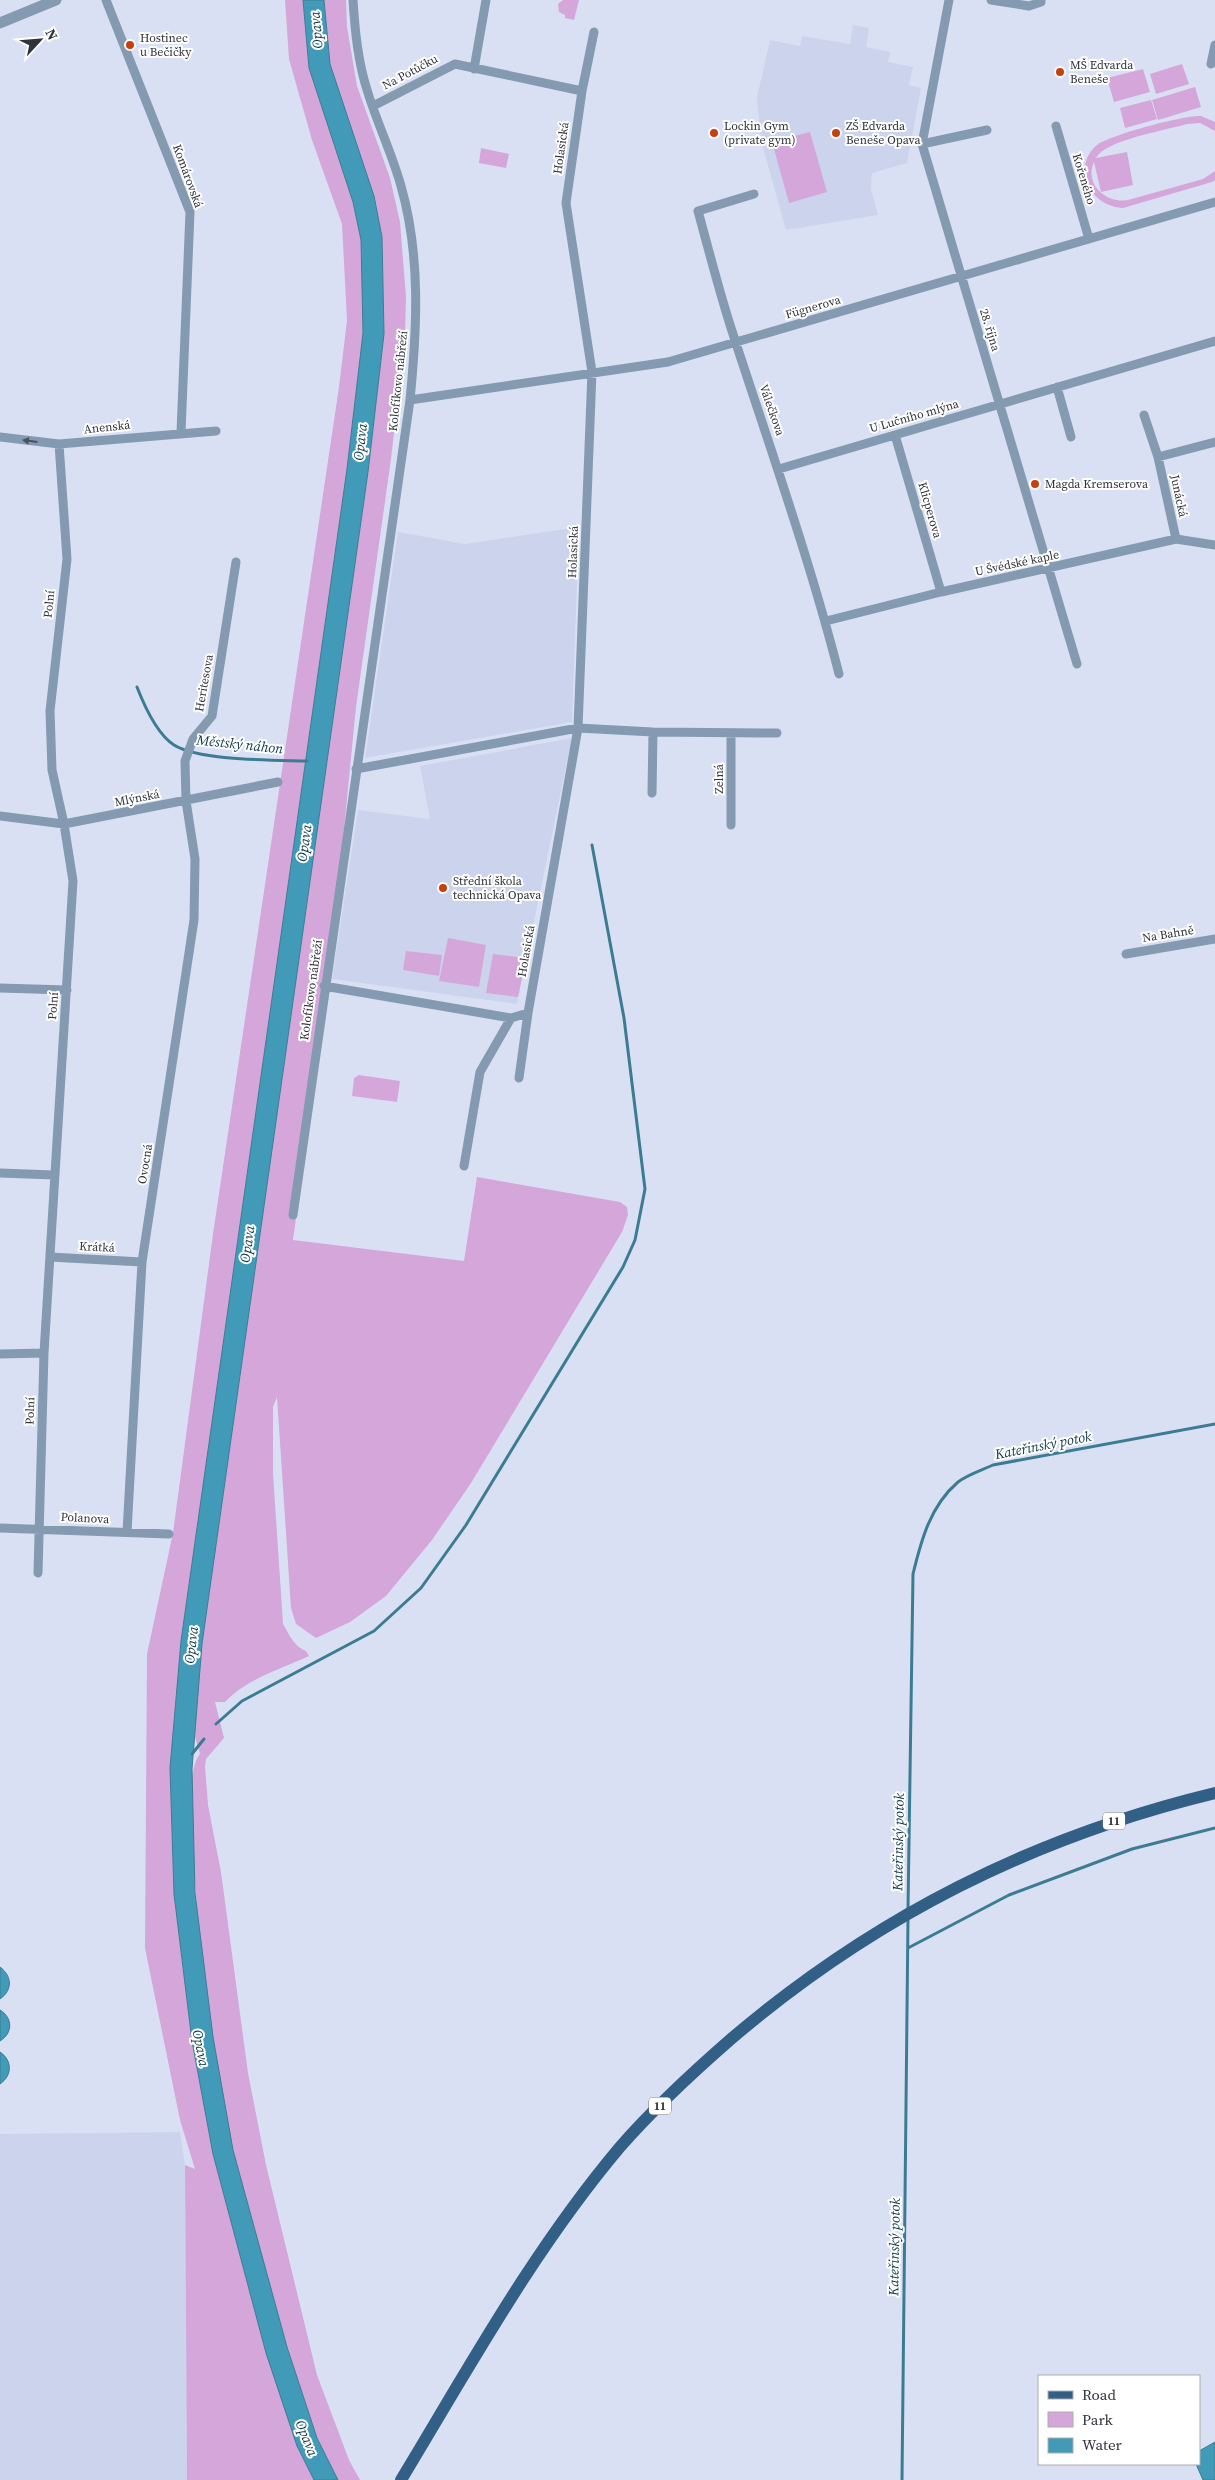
<svg xmlns="http://www.w3.org/2000/svg" width="1215" height="2480" font-family="'Source Serif 4',serif">
	<style>
		.built { fill: #ccd4ed }
		.green { fill: #d4a6da }
		.water { fill: #419bb8; stroke: #3c7c92 }
		.lines { fill: none; stroke-linecap: round; stroke-linejoin: round }
		.stream { stroke: #3c7c92; stroke-width: 3 }
		.minor { stroke: #839ab1; stroke-width: 9 }
		.tertiary { stroke: #839ab1; stroke-width: 11 }
		.primary { stroke: #325f86; stroke-width: 12 }
		.oneway { fill: #49525e }
		.poi-dot { fill: #c7400c; stroke: #fff; stroke-width: 2 }
		.labels { text-anchor: middle; stroke-width: 4; stroke-linejoin: round; paint-order: stroke }
		.shield { fill: #fff; stroke: #6e7075; stroke-width: 1 }
		.shield-label { font-size: 11px; font-weight: bold; fill: #30333a }
		.poi-label { font-size: 12px; fill: #30333a; stroke: #fff; text-anchor: start }
		.street-label { font-size: 12px; fill: #30333a; stroke: #fff }
		.water-label { font-size: 14px; font-style: italic; fill: #0e3744; stroke: #fff }
	</style>
	<rect width="100%" height="100%" fill="#dae0f3"/>
	<!-- built -->
	<path class="built" d="M 853,25 L 869,28 L 866,47 L 890,52 L 888,62 L 913,67 L 909,85 L 921,88 L 907,163 L 872,173 L 871,189 L 878,215 L 786,230 L 761,141 L 757,97 L 770,40 L 800,46 L 802,36 L 850,44 Z
		M 579,527 L 572,722 L 365,758 L 398,532 L 465,544 Z
		M 572,738 L 517,1004 L 332,979 L 358,810 L 430,819 L 420,766 Z
		M 180,2132 L 185,2165 L 187,2480 L 0,2480 L 0,2134 Z"/>
	<!-- green -->
	<path class="green" d="M 285,0 L 303,0 L 309,68 L 353,202 L 361,240 L 363,333 L 347,469 L 181,1641 L 170,1768 L 174,1894 L 192,2041 L 213,2154 L 266,2353 L 297,2446 L 314,2480 L 187,2480 L 185,2165 L 195,2169 L 180,2120 L 145,1948 L 147,1654 L 173,1533 L 213,1234 L 339,387 L 347,320 L 342,224 L 312,140 L 289,59 Z
		M 324,0 L 346,0 L 347,27 L 357,86 L 390,178 L 400,222 L 406,297 L 405,335 L 391,459 L 356,707 L 329,982 L 293,1240 L 464,1261 L 477,1177 L 620,1202 L 627,1207 L 628,1215 L 622,1232 L 471,1483 L 432,1540 L 386,1596 L 350,1622 L 316,1638 L 296,1624 L 291,1608 L 277,1397 L 273,1407 L 273,1473 L 283,1624 C 289,1634 294,1647 306,1651 L 309,1656 C 281,1669 246,1679 225,1702 L 215,1702 L 224,1738 L 206,1759 L 205,1766 L 208,1805 L 221,1872 L 248,2073 L 266,2165 L 317,2375 L 349,2460 L 360,2480 L 336,2480 C 308,2423 292,2362 274,2302 C 261,2256 247,2210 236,2164 C 212,2060 198,1952 193,1846 C 192,1823 186,1771 200,1754 L 194,1733 L 202,1644 L 368,472 L 384,334 L 382,237 L 374,196 L 330,64 Z
		M 563,0 L 579,0 L 574,20 L 565,18 L 565,15 L 559,12 L 558,4 Z
		M 1182,64 L 1189,84 L 1156,94 L 1150,74 Z
		M 1143,69 L 1150,92 L 1114,102 L 1107,78 Z
		M 1195,87 L 1201,107 L 1158,120 L 1152,100 Z
		M 1151,100 L 1157,119 L 1125,128 L 1120,108 Z
		M 1201,116 L 1215,122 L 1215,131 L 1200,123 L 1187,124 C 1167,130 1105,140 1096,158 L 1127,152 L 1133,185 L 1101,192 L 1094,162 C 1084,184 1106,204 1128,200 L 1203,179 L 1215,171 L 1215,180 L 1212,182 L 1123,208 C 1091,207 1070,168 1097,145 C 1110,135 1184,115 1201,116 Z
		M 810,132 L 827,192 L 789,203 L 772,142 Z
		M 481,148 L 509,154 L 506,168 L 479,163 Z
		M 448,938 L 486,945 L 479,987 L 439,981 Z
		M 406,951 L 442,955 L 439,976 L 403,970 Z
		M 493,954 L 526,958 L 518,997 L 486,993 Z
		M 359,1075 L 400,1081 L 397,1102 L 352,1096 L 354,1078 Z"/>
	<!-- water -->
	<path class="water" d="M 303,0 L 324,0 L 330,64 L 374,196 L 382,237 L 384,334 L 368,472 L 202,1644 L 192,1769 L 195,1893 L 213,2037 L 233,2150 L 287,2347 L 317,2438 L 338,2480 L 314,2480 L 297,2446 L 266,2353 L 213,2154 L 192,2041 L 174,1894 L 170,1768 L 181,1641 L 347,469 L 363,333 L 361,240 L 353,202 L 309,68 Z
		M 0,1967 C 12,1976 13,1990 0,1999 Z
		M 0,2010 C 13,2018 13,2033 0,2041 Z
		M 0,2052 C 12,2060 13,2075 0,2084 Z
		M 1215,2442 L 1215,2480 L 1203,2480 L 1196,2464 L 1199,2464 L 1199,2451 Z"/>
	<g class="lines">
		<!-- stream -->
		<path class="stream" d="M 137,687 C 144,705 157,734 174,745 C 199,761 275,760 307,761
			M 216,1724 L 242,1701 L 374,1631 L 421,1588 L 466,1525 L 623,1267 L 635,1240 L 645,1189 L 624,1018 L 592,845
			M 192,1754 L 204,1739
			M 908,1909 L 913,1574 C 921,1541 930,1506 958,1482 C 967,1475 982,1470 993,1465 L 1215,1424
			M 908,1948 L 1009,1895 L 1132,1849 L 1215,1828
			M 902,2480 L 908,1918"/>
		<!-- minor -->
		<path class="minor" d="M 106,0 L 190,212 L 181,432
			M 949,0 L 922,144 L 1077,664
			M 991,0 L 1029,6 L 1041,2 L 1041,0
			M 1211,64 L 1215,45
			M 474,69 L 486,0
			M 373,106 L 455,64 L 582,91
			M 1056,126 L 1089,239
			M 922,144 L 987,130
			M 754,194 L 698,211 C 709,251 719,291 732,331 C 769,445 809,557 839,674
			M 1057,387 L 1071,437
			M 410,400 L 668,362 L 1215,202
			M 1144,415 L 1158,457 L 1176,539
			M 895,435 L 941,592
			M 0,437 L 59,444 L 216,431
			M 1158,457 L 1215,442
			M 779,469 L 1215,341
			M 826,621 L 941,592 L 1176,539 L 1215,545
			M 731,734 L 731,825
			M 356,769 L 578,728 L 653,732 L 777,733
			M 652,793 L 653,732
			M 0,816 L 64,824 L 278,782
			M 1126,954 L 1215,939
			M 324,986 L 511,1018 L 528,1013
			M 0,988 L 67,990
			M 519,1078 L 528,1013 L 578,728 L 592,372 L 566,203 L 582,91 L 594,32
			M 464,1166 L 480,1072 L 511,1018
			M 0,1173 L 54,1175
			M 293,1215 L 410,400 C 417,329 421,256 401,186 C 392,154 378,125 368,93 C 358,63 355,31 353,0
			M 50,1257 L 142,1262
			M 0,1354 L 44,1353
			M 0,1528 L 169,1534
			M 127,1532 L 142,1262 L 194,920 L 195,859 L 186,801 L 185,761 L 193,739 L 212,716 L 236,562
			M 38,1573 L 44,1353 L 73,881 L 64,824 L 52,770 L 50,711 L 67,559 L 59,444"/>
		<!-- tertiary -->
		<path class="tertiary" d="M 0,23 L 56,0"/>
		<!-- primary -->
		<path class="primary" d="M 401,2480 C 470,2366 534,2249 620,2147 C 654,2108 692,2073 731,2039 C 874,1917 1033,1837 1215,1793"/>
	</g>
	<!-- one-way arrows -->
	<defs><path id="oneway-solid" d="M-6-.8H1V-3.2L6.5 0L1 3.2V.8H-6Z" transform="scale(1.25)"/></defs>
	<use class="oneway" href="#oneway-solid" transform="translate(30 441) rotate(-173)"/>
	<!-- markers -->
	<g class="poi-dot">
		<circle cx="130" cy="45" r="5"/>
		<circle cx="1060" cy="72" r="5"/>
		<circle cx="714" cy="133" r="5"/>
		<circle cx="836" cy="133" r="5"/>
		<circle cx="1035" cy="484" r="5"/>
		<circle cx="443" cy="888" r="5"/>
	</g>
	<g class="labels">
		<!-- shield labels -->
		<g class="shield">
			<rect x="1103" y="1812.5" width="22" height="17" rx="4"/>
			<rect x="649" y="2097.5" width="22" height="17" rx="4"/>
		</g>
		<g class="shield-label">
			<text x="1114" y="1825">11</text>
			<text x="660" y="2110">11</text>
		</g>
		<!-- poi labels -->
		<g class="poi-label">
			<text x="140" y="42">Hostinec<tspan x="140" dy="14">u Bečičky</tspan></text>
			<text x="1070" y="69">MŠ Edvarda<tspan x="1070" dy="14">Beneše</tspan></text>
			<text x="724" y="130">Lockin Gym<tspan x="724" dy="14">(private gym)</tspan></text>
			<text x="846" y="130">ZŠ Edvarda<tspan x="846" dy="14">Beneše Opava</tspan></text>
			<text x="1045" y="488">Magda Kremserova</text>
			<text x="453" y="885">Střední škola<tspan x="453" dy="14">technická Opava</tspan></text>
		</g>
		<!-- street labels -->
		<g class="street-label">
			<text transform="translate(410 72) rotate(-28)" y="4">Na Potůčku</text>
			<text transform="translate(561 148) rotate(-82)" y="4">Holasická</text>
			<text transform="translate(188 176) rotate(70)" y="4">Komárovská</text>
			<text transform="translate(1084 179) rotate(73)" y="4">Kořeného</text>
			<text transform="translate(813 307) rotate(-16)" y="4">Fügnerova</text>
			<text transform="translate(990 330) rotate(73)" y="4">28. října</text>
			<text transform="translate(398 381) rotate(-84)" y="4">Kolofíkovo nábřeží</text>
			<text transform="translate(772 410) rotate(71)" y="4">Válečkova</text>
			<text transform="translate(914 416) rotate(-16)" y="4">U Lučního mlýna</text>
			<text transform="translate(107 427) rotate(-6)" y="4">Anenská</text>
			<text transform="translate(1179 496) rotate(78)" y="4">Junácká</text>
			<text transform="translate(930 510) rotate(74)" y="4">Klicperova</text>
			<text transform="translate(573 552) rotate(-88)" y="4">Holasická</text>
			<text transform="translate(1017 563) rotate(-12)" y="4">U Švédské kaple</text>
			<text transform="translate(49 604) rotate(-84)" y="4">Polní</text>
			<text transform="translate(204 683) rotate(-80)" y="4">Heritesova</text>
			<text transform="translate(719 779) rotate(-90)" y="4">Zelná</text>
			<text transform="translate(137 798) rotate(-11)" y="4">Mlýnská</text>
			<text transform="translate(1168 934) rotate(-9)" y="4">Na Bahně</text>
			<text transform="translate(526 951) rotate(-80)" y="4">Holasická</text>
			<text transform="translate(311 990) rotate(-82)" y="4">Kolofíkovo nábřeží</text>
			<text transform="translate(53 1006) rotate(-86)" y="4">Polní</text>
			<text transform="translate(145 1164) rotate(-81)" y="4">Ovocná</text>
			<text transform="translate(97 1247) rotate(3)" y="4">Krátká</text>
			<text transform="translate(30 1411) rotate(-88)" y="4">Polní</text>
			<text transform="translate(85 1518) rotate(3)" y="4">Polanova</text>
		</g>
		<!-- water labels -->
		<g class="water-label">
			<text transform="translate(316 30) rotate(-95)" y="5">Opava</text>
			<text transform="translate(360 442) rotate(-84)" y="5">Opava</text>
			<text transform="translate(240 744) rotate(6)" y="5">Městský náhon</text>
			<text transform="translate(304 843) rotate(-82)" y="5">Opava</text>
			<text transform="translate(247 1244) rotate(-82)" y="5">Opava</text>
			<text transform="translate(1043 1445) rotate(-11)" y="5">Kateřinský potok</text>
			<text transform="translate(191 1645) rotate(-84)" y="5">Opava</text>
			<text transform="translate(898 1842) rotate(-89)" y="5">Kateřinský potok</text>
			<text transform="translate(201 2048) rotate(79)" y="5">Opava</text>
			<text transform="translate(894 2247) rotate(-89)" y="5">Kateřinský potok</text>
			<text transform="translate(307 2438) rotate(68)" y="5">Opava</text>
		</g>
	</g>
	<!-- legend -->
	<rect x="1038" y="2375" width="162" height="90" fill="#ffffff" stroke="#acadb0"/>
	<rect x="1048" y="2391" width="25" height="8" fill="#325f86" stroke="#acadb0"/>
	<text x="1082" y="2400" font-size="15" fill="#30333a">Road</text>
	<rect x="1048" y="2412" width="25" height="15" fill="#d4a6da" stroke="#acadb0"/>
	<text x="1082" y="2425" font-size="15" fill="#30333a">Park</text>
	<rect x="1048" y="2438" width="25" height="15" fill="#419bb8" stroke="#acadb0"/>
	<text x="1082" y="2450" font-size="15" fill="#30333a">Water</text>
	<!-- north arrow -->
	<g transform="translate(40 40) rotate(64)" stroke="#ffffff" stroke-width="4" paint-order="stroke">
	<path d="M0-4L9 19L0 12L-9 19Z" fill="#30333a"/>
	<text y="-8" font-size="14" font-weight="bold" text-anchor="middle" fill="#30333a">N</text>
	</g>
</svg>
